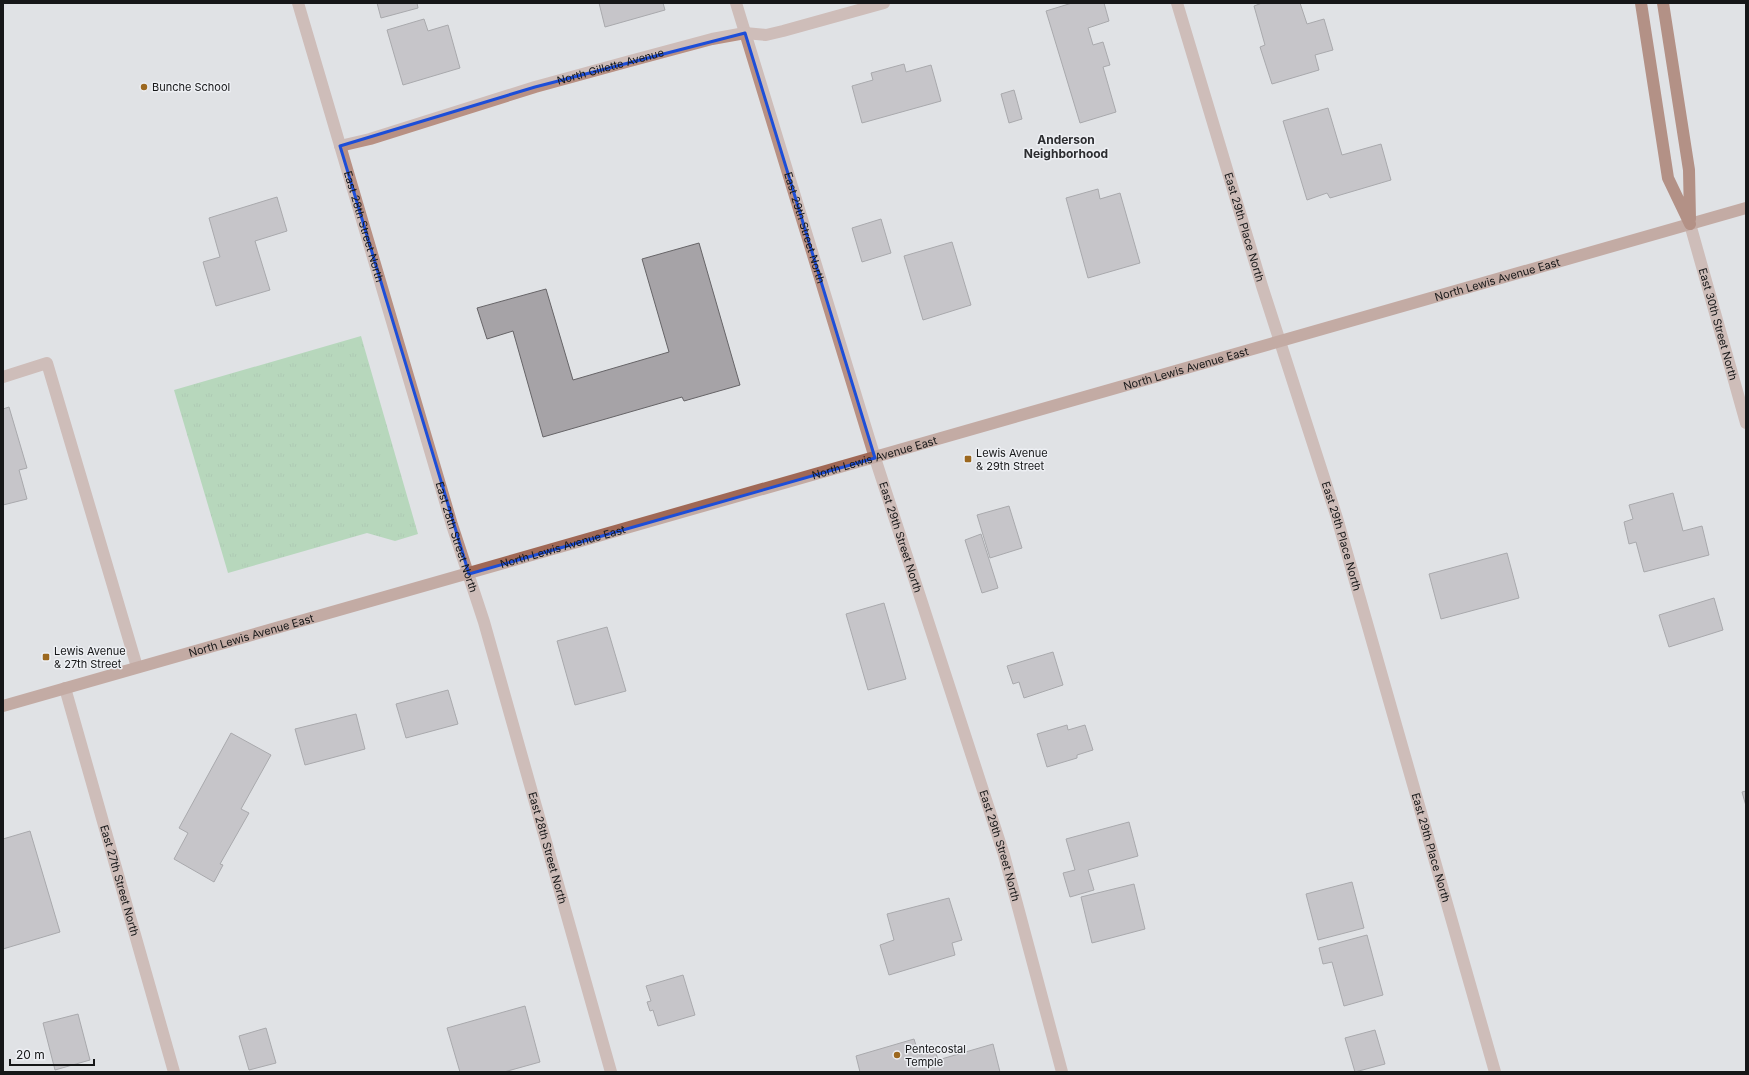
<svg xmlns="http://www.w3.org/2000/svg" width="1749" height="1075" font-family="Inter,sans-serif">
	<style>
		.grass { fill: url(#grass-tufts) }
		.building { fill: #a6a3a7; stroke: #666467 }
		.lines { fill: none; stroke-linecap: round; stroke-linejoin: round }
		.lane { stroke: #b89083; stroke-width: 12 }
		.street { stroke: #b89083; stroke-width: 12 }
		.secondary { stroke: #a06855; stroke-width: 12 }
		.highway { stroke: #7d2f13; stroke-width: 12 }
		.marked { fill: none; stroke: #1d4ed8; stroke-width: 3; stroke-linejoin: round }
		.poi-dot { fill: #9c681f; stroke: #edeff3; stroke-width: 1.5 }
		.labels { text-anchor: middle; stroke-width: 3; stroke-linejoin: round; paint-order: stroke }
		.street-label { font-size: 11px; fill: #161718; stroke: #edeff3 }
		.poi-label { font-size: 11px; fill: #161718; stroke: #edeff3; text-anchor: start }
		.neighbourhood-label { font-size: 12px; font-weight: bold; fill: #2c2d30; stroke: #edeff3 }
	</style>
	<defs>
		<pattern id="grass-tufts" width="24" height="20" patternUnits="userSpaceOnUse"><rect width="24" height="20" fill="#85ca8b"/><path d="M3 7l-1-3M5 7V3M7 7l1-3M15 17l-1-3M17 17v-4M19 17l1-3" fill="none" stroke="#72ad77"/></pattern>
	</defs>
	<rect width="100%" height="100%" fill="#e0e2e5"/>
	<!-- grass -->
	<path class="grass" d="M 361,336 L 418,534 L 395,541 L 367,533 L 228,573 L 174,390 Z"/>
	<!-- building -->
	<path class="building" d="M 377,3 L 417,3 L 418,8 L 381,18 Z
		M 599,3 L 663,3 L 665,10 L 605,27 Z
		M 1072,3 L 1104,3 L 1109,21 L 1088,28 L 1093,45 L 1103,42 L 1110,65 L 1103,67 L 1116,112 L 1080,123 L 1046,11 Z
		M 1262,3 L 1300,3 L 1307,24 L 1324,19 L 1333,50 L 1315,55 L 1319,70 L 1272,84 L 1260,47 L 1265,45 L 1254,6 Z
		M 424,19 L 428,31 L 448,25 L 460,68 L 403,85 L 387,30 Z
		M 904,64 L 906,72 L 931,65 L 941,101 L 862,123 L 852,86 L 873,80 L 871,73 Z
		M 1014,90 L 1022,119 L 1009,123 L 1001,94 Z
		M 1328,108 L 1342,155 L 1381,144 L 1391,180 L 1330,198 L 1327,193 L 1307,200 L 1283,121 Z
		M 1098,189 L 1100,199 L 1120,193 L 1140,263 L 1088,278 L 1066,198 Z
		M 277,197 L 287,231 L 255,241 L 270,290 L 216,306 L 203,262 L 220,257 L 209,218 Z
		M 881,219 L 891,253 L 862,262 L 852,228 Z
		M 952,242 L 971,305 L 923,320 L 904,256 Z
		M 699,243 L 740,385 L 684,401 L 682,397 L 543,437 L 513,331 L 487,339 L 477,308 L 546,289 L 573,380 L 669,352 L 642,259 Z
		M 9,407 L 27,468 L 19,470 L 27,499 L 3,505 L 3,409 Z
		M 1673,493 L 1683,531 L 1702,526 L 1709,555 L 1644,572 L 1636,542 L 1629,544 L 1624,522 L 1633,519 L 1629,505 Z
		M 1009,506 L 1022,548 L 990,558 L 977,515 Z
		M 981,534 L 998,588 L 982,593 L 965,540 Z
		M 1507,553 L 1519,598 L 1441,619 L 1429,574 Z
		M 1714,598 L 1723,630 L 1669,647 L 1659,615 Z
		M 884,603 L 906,679 L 868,690 L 846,614 Z
		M 607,627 L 626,691 L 575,705 L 557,641 Z
		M 1053,652 L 1063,685 L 1024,698 L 1019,682 L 1013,684 L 1007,666 Z
		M 448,690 L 458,724 L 406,738 L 396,704 Z
		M 356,714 L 365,749 L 305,765 L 295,729 Z
		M 1067,725 L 1068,730 L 1085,725 L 1093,750 L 1077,755 L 1077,758 L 1047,767 L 1037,734 Z
		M 231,733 L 271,755 L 241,809 L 249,813 L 220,864 L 223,865 L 214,882 L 174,859 L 188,833 L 179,828 Z
		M 1746,791 L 1746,806 L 1742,792 Z
		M 1129,822 L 1138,856 L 1088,870 L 1094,890 L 1070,897 L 1063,873 L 1075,870 L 1066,839 Z
		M 30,831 L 60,932 L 3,949 L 3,839 Z
		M 1352,882 L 1364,928 L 1318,940 L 1306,894 Z
		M 1134,884 L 1145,929 L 1092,943 L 1081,897 Z
		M 949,898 L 962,940 L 952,943 L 955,955 L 889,975 L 880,945 L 894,940 L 887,914 Z
		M 1367,935 L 1383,995 L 1344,1006 L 1332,962 L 1323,964 L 1319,948 Z
		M 683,975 L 695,1015 L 658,1026 L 653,1010 L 650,1011 L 647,1002 L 651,1001 L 646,986 Z
		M 525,1006 L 540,1062 L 504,1072 L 460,1072 L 447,1028 Z
		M 78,1014 L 90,1060 L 55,1070 L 43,1023 Z
		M 266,1028 L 276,1063 L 249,1070 L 239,1036 Z
		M 1375,1030 L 1385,1064 L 1355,1072 L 1345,1038 Z
		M 914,1039 L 919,1055 L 935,1050 L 938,1060 L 993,1044 L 1000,1072 L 860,1072 L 856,1056 Z"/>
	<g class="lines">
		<!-- lane -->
		<path class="lane" d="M 3,377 L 47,363 L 137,667"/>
		<!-- street -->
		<g class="street">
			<path id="s1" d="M 298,3 L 452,525 L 484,622 L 611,1072"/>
			<path id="s2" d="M 736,3 L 875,458 L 1004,855 L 1062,1072"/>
			<path id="s3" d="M 1177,3 L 1262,286 L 1337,518 L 1495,1072"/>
			<path id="s4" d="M 340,146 L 370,139 L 535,87 L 630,61 L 712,39 L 745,33 L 766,35 L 783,31 L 884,3"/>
			<path id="s5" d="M 1690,224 L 1746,423"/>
			<path id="s6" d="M 65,688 L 174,1072"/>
		</g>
		<!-- secondary -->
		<path class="secondary" id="s7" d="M 3,706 C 584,541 1165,375 1746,208"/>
		<!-- highway -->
		<path class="highway" d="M 1641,3 L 1668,178 L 1690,224
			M 1663,3 L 1689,170 L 1690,219"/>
	</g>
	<!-- marked area -->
	<path d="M0 0H1749V1075H0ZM 745,33 L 875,458 L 469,574 L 340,146 L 535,87 Z" fill="#e0e2e5" fill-opacity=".55" fill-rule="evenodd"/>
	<path class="marked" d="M 745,33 L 875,458 L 469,574 L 340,146 L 535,87 Z"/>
	<!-- markers -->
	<g class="poi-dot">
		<circle cx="144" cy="87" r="4"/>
		<rect x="964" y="455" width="8" height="8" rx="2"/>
		<rect x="42" y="653" width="8" height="8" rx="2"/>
		<circle cx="897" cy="1055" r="4"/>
	</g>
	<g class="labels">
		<!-- street labels -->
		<g class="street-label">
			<text dy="4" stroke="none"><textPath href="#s4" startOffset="282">North Gillette Avenue</textPath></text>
			<text dy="4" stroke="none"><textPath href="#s1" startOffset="233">East 28th Street North</textPath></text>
			<text dy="4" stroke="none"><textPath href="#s3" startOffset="234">East 29th Place North</textPath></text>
			<text dy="4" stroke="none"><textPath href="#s2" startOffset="235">East 29th Street North</textPath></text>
			<text dy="4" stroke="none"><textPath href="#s7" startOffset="1554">North Lewis Avenue East</textPath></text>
			<text dy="4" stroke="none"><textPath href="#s5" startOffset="104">East 30th Street North</textPath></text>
			<text dy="4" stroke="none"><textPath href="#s7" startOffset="1230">North Lewis Avenue East</textPath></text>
			<text dy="4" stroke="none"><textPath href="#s7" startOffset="906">North Lewis Avenue East</textPath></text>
			<text dy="4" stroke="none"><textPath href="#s3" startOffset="558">East 29th Place North</textPath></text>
			<text dy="4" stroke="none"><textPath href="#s1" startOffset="557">East 28th Street North</textPath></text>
			<text dy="4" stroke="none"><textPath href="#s2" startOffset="559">East 29th Street North</textPath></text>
			<text dy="4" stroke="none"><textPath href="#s7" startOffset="582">North Lewis Avenue East</textPath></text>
			<text dy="4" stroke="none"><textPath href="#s7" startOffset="258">North Lewis Avenue East</textPath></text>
			<text dy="4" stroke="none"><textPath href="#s2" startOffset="883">East 29th Street North</textPath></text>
			<text dy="4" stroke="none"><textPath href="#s3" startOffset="882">East 29th Place North</textPath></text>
			<text dy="4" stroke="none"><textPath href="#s1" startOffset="881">East 28th Street North</textPath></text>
			<text dy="4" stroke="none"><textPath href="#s6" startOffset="200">East 27th Street North</textPath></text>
		</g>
		<!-- poi labels -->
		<g class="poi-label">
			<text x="152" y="91">Bunche School</text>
			<text x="976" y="457">Lewis Avenue<tspan x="976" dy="13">&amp; 29th Street</tspan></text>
			<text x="54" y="655">Lewis Avenue<tspan x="54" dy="13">&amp; 27th Street</tspan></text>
			<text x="905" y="1053">Pentecostal<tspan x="905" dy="13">Temple</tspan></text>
		</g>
		<!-- neighbourhood labels -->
		<g class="neighbourhood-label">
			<text x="1066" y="144">Anderson<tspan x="1066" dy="14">Neighborhood</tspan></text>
		</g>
	</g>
	<!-- border -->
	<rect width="1749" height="1075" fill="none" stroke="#161718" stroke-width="8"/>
	<!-- scale -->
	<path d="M10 1059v6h84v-6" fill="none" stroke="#161718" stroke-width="2"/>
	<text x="16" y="1059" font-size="12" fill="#161718" stroke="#edeff3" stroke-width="3" paint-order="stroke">20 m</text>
</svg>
